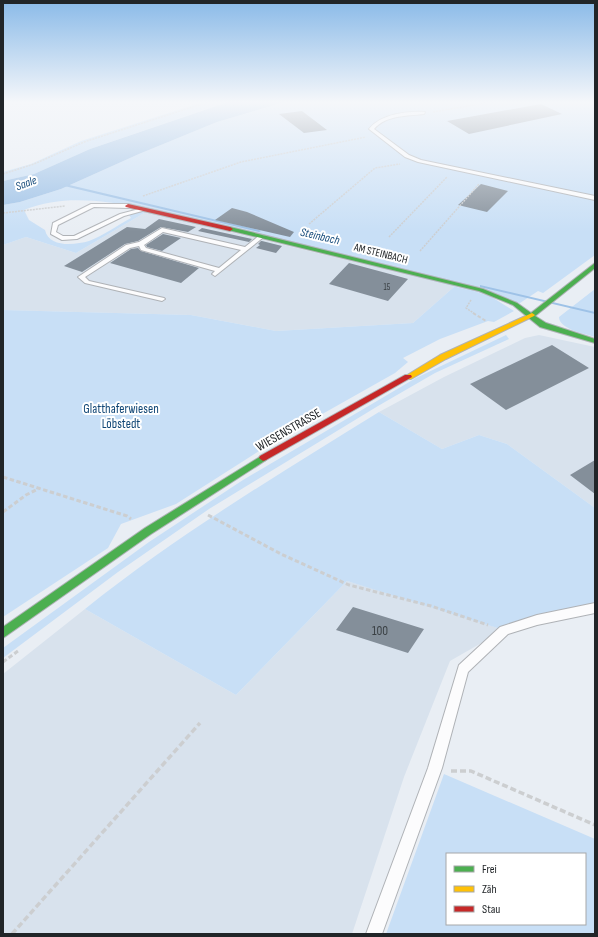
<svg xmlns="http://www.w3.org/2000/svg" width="598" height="937" font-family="'Sofia Sans Condensed',sans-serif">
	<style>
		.built { fill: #d8e2ed }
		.green { fill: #c8dff6; fill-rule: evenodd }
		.water { fill: #9ec2e7 }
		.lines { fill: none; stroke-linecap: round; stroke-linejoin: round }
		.stream { fill: #9ec2e7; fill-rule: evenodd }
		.building { fill: #848f9a }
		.lane-casing { stroke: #afb2b6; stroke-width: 2 }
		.fast-casing { stroke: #afb2b6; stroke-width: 2 }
		.slow-casing { stroke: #afb2b6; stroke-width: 2 }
		.jam-casing { stroke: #afb2b6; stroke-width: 2 }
		.path-far3 { stroke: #ccced0; stroke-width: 1.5; stroke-dasharray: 2 1; stroke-linecap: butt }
		.path-far2 { stroke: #ccced0; stroke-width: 2; stroke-dasharray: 3.5 2; stroke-linecap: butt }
		.path-far1 { stroke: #ccced0; stroke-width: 3; stroke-dasharray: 4.5 2.5; stroke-linecap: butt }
		.path { stroke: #ccced0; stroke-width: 3.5; stroke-dasharray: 6 3; stroke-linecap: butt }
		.lane { fill: #fcfcfd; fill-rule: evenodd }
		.fast { fill: #4caf50; fill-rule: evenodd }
		.slow { fill: #ffc107; fill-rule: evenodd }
		.jam { fill: #c62828; fill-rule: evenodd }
		.labels { text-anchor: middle; stroke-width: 4; stroke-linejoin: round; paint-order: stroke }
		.far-number-label { font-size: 9px; fill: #3a4044 }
		.far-street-label { font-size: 11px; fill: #212528; stroke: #fff }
		.far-water-label { font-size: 12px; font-style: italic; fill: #184d7c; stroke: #fff }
		.park-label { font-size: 13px; fill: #104675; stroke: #fff }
		.street-label { font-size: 13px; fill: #212528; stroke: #fff }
		.near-number-label { font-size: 13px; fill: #3a4044 }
	</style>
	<rect width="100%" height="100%" fill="#e9eef4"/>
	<!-- built -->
	<path class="built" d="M 146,212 L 455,286 L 413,323 L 276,331 L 191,315 L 3,310 L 3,245 L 26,237 L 76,253 Z
		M 539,335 L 595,347 L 595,508 L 507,444 L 479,435 L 442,449 L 379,412 L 444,377 L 525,338 Z
		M 347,581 L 431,606 L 504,630 L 450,661 L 404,777 L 352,934 L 3,934 L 3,674 L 85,609 L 236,695 Z"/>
	<!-- green -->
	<path class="green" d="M 206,101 L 230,101 L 90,149 L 34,174 L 3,181 L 3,172 L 31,164 L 81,141 Z
		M 288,101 L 595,101 L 595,255 L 543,293 L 538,291 L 520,303 L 142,207 C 102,201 63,194 24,210 L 29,220 L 45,230 C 49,248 75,245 89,241 C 103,236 118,225 131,218 L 129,215 L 139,212 L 146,212 L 76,253 L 26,237 L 3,245 L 3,205 L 20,202 L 61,189 L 139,154 L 217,122 Z
		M 455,286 L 490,296 L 514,311 L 494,322 L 488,321 L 440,339 L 403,358 L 408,362 L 395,373 L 278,439 L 176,504 L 121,524 L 108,548 L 3,617 L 3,310 L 191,315 L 276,331 L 413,323 Z
		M 595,289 L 595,337 C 585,334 559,329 559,317 Z
		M 506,335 L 509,339 L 435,373 L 378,406 L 209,509 L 118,572 L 3,658 L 3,648 L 149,542 L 243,480 L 416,378 Z
		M 379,412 L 442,449 L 479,435 L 507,444 L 595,508 L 595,608 L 504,630 L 347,581 L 236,695 L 85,609 C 177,535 279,474 379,412 Z
		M 444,774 L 595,839 L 595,934 L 386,934 ZM 447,854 L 585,854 L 585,924 L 447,924 Z"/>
	<!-- water -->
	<path class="water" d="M 288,101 L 217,122 L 139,154 L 61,189 L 20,202 L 3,205 L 3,181 L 34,174 L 90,149 L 228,102 Z"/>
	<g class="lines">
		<!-- stream -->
		<path class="stream" d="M 61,183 L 259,230 L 261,231 L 259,232 L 60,185 L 60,183 Z
			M 480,285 L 595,312 L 595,314 L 480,287 Z"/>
	</g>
	<!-- building -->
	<path class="building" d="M 541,104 L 562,114 L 469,134 L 447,121 Z
		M 302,111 L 327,130 L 304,133 L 279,114 Z
		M 481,184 L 508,191 L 487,212 L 458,205 Z
		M 232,208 L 247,212 L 294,232 L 290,237 L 215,220 Z
		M 159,219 L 196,227 L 188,232 L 161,227 L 138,241 L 125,244 L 82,272 L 64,266 L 127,227 L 145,229 Z
		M 202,228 L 252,239 L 249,242 L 198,231 Z
		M 163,234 L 181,238 L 162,251 L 147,247 L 146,245 Z
		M 261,241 L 262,241 L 282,246 L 276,253 L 256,248 L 260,245 L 258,244 Z
		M 138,248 L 141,251 L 199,268 L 181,283 L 110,263 L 131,249 Z
		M 349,263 L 401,277 L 408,279 L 388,301 L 329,284 Z
		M 552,345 L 589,368 L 506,410 L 470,384 Z
		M 595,460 L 595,494 L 570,475 Z
		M 353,607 L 424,629 L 408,653 L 336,630 Z"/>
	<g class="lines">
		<defs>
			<path id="lane" d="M 425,112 L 424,114 C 407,116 386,115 374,129 L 409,155 L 421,160 L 595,196 L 595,200 L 418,162 L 405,157 L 369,129 C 381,114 407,111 425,112 Z
				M 91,204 L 128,204 L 131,206 L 128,208 L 94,207 L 58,225 L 56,232 L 63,236 L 74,236 L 120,214 L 143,208 L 146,210 L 124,216 L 77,239 L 62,240 L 51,234 L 53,223 Z
				M 162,228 L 245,247 L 260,235 L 265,236 L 215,276 L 212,274 L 215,271 L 141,250 L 139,246 L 130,248 L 85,277 L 89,281 L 164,298 L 165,299 L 162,301 L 85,283 L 78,277 L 126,245 L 139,242 ZM 163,232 L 241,250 L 219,268 L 146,248 L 144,245 Z
				M 595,603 L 595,613 L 537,625 L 508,634 L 468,672 L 442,768 L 382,934 L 366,934 L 428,768 L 459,665 L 500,627 L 537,615 Z"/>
			<path id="fast" d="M 230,227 L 483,289 L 517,303 L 531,313 L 595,263 L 595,268 L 535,316 L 546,323 L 595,339 L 595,343 L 540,327 L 513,305 L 479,291 L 228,230 L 227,229 Z
				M 263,455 L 267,458 L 266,460 L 151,534 L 3,638 L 3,627 L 145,528 Z"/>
			<path id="slow" d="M 532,313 L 535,315 L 534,316 L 446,359 L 411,379 L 405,379 L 404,377 L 440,355 Z"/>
			<path id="jam" d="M 128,204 L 230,227 L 233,229 L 230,231 L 126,207 L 125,206 Z
				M 405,375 L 411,375 L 412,377 L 266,460 L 263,461 L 259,458 L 260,456 Z"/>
		</defs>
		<!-- lane casing -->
		<use href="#lane" class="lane-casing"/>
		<!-- fast casing -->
		<use href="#fast" class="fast-casing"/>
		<!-- slow casing -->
		<use href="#slow" class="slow-casing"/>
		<!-- jam casing -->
		<use href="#jam" class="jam-casing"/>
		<!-- path-far3 -->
		<path class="path-far3" d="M 433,112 L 497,101
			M 3,174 L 34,164 L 84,142 L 211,101
			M 143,196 L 241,162 L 366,137
			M 3,213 L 65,206
			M 309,224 L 375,168 L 400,164
			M 389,237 L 447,177
			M 420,251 L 479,184
			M 471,300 L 466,308 L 475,314"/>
		<!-- path-far2 -->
		<path class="path-far2" d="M 473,313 L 486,321"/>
		<!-- path-far1 -->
		<path class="path-far1" d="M 3,477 L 127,516 L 131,519
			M 3,512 L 26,495 L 40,488
			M 208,515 L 281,554 L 349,585 L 431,606 L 488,625
			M 3,662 L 18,651"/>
		<!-- path -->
		<path class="path" d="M 451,771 L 471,771 L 595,825
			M 12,934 L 200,723"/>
		<!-- lane -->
		<use href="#lane" class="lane"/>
		<!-- fast -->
		<use href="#fast" class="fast"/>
		<!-- slow -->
		<use href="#slow" class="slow"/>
		<!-- jam -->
		<use href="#jam" class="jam"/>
	</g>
	<!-- sky -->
	<linearGradient id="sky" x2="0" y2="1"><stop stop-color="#8abae8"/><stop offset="0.44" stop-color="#f5f7fa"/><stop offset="1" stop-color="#f5f7fa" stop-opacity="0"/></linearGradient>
	<rect width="598" height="232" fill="url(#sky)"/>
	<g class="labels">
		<!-- far-number labels -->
		<g class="far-number-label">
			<text x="387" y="290">15</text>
		</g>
		<!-- far-street labels -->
		<g class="far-street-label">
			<text transform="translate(381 253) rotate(14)" y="4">AM STEINBACH</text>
		</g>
		<!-- far-water labels -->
		<g class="far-water-label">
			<text transform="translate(26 183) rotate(-20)" y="4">Saale</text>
			<text transform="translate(320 236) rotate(13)" y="4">Steinbach</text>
		</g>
		<!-- park labels -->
		<g class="park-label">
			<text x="121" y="413">Glatthaferwiesen<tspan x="121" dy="15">Löbstedt</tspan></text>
		</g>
		<!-- street labels -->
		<g class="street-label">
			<text transform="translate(288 429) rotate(-30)" y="5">WIESENSTRASSE</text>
		</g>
		<!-- near-number labels -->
		<g class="near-number-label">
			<text x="380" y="635">100</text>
		</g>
	</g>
	<!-- border -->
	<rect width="598" height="937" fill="none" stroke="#212528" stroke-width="8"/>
	<!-- legend -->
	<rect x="446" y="853" width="140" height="72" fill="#ffffff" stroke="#a6a8a9"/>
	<rect x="454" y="866" width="20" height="6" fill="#4caf50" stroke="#a6a8a9"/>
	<text x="482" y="873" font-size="12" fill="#212528">Frei</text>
	<rect x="454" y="886" width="20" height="6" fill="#ffc107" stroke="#a6a8a9"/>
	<text x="482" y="893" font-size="12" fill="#212528">Zäh</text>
	<rect x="454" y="906" width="20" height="6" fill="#c62828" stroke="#a6a8a9"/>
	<text x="482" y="913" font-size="12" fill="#212528">Stau</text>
</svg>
